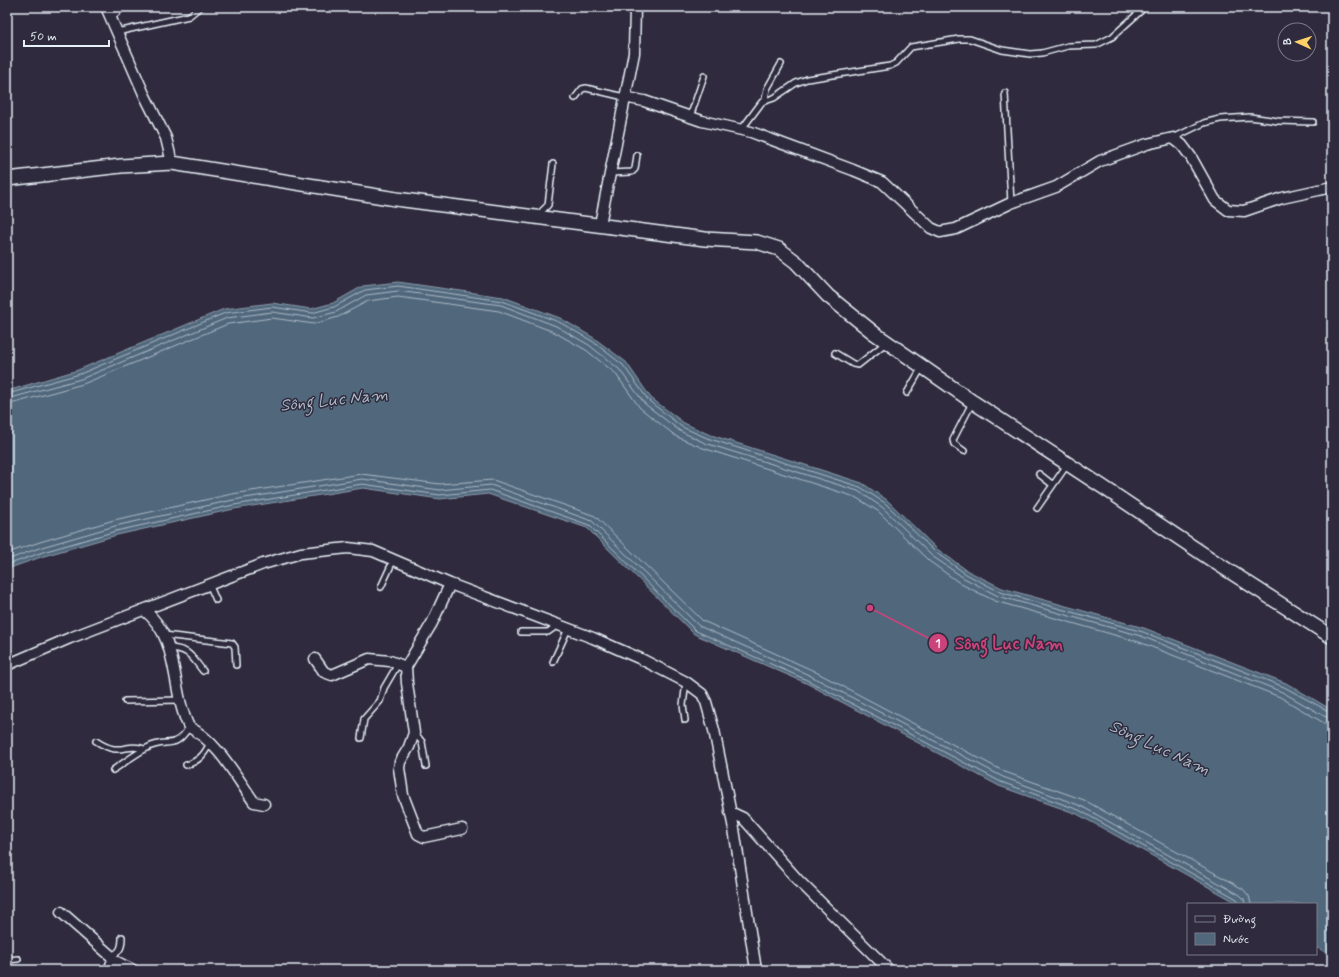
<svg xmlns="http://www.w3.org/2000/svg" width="1339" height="977" font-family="Mynerve,sans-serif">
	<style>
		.water { fill: #51677c; stroke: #8d9eae }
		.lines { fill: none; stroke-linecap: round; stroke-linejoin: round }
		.shore { stroke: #acbac6; stroke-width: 1 }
		.service-casing { stroke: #e8f1f8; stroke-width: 8 }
		.minor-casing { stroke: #e8f1f8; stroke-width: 13 }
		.tertiary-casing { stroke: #e8f1f8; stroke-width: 16 }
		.service { stroke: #2f2a3d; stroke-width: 5 }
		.minor { stroke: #2f2a3d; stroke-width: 10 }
		.tertiary { stroke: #2f2a3d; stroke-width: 13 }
		.labels { text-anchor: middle; stroke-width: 3; stroke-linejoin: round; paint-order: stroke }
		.water-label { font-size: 17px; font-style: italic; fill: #acbac6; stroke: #2f2a3d }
		.leader { fill: none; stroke: #ca437a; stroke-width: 1.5 }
		.callout-dot { fill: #ca437a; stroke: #2f2a3d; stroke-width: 1.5 }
		.mark-label { font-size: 12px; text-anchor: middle; font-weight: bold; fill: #fff }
		.callout-label { font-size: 17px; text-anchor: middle; font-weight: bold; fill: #ca437a; stroke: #2f2a3d; stroke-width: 3; stroke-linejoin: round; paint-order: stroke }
	</style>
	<rect width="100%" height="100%" fill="#2f2a3d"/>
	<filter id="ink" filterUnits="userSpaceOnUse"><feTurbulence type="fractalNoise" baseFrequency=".025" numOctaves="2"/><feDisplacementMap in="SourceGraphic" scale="8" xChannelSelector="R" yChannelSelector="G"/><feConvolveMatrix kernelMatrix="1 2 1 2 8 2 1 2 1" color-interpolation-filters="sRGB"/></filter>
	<g filter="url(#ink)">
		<!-- water -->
		<path class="water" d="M 398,282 L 503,297 L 560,318 L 594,338 L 626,362 L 651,398 L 684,423 L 708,434 L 862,483 L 887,500 L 937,549 L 968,571 L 1002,588 L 1144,628 L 1286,683 L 1332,710 L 1332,956 L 1316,947 L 1316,904 L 1239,904 L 1077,814 L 999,786 L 806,683 L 694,634 L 587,528 L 488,494 L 440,499 L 363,488 L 234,509 L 117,535 L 44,556 L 7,569 L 7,391 L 78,370 L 224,309 L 272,303 L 311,309 L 333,303 L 363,286 Z"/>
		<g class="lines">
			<!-- shore -->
			<path class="shore" d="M 7,394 L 80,374 L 225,313 L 272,307 L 312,313 L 334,307 L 365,290 L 398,286 L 502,301 L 559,322 L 592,341 L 623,365 L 649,401 L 682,427 L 707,438 L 860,487 L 885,503 L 935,552 L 966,574 L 1000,592 L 1143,632 L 1284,687 L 1332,713
				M 7,399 L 81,379 L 227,318 L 272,312 L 313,318 L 336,312 L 366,295 L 398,291 L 501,305 L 556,326 L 589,345 L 619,369 L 645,404 L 680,431 L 705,443 L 858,491 L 882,507 L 932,556 L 964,578 L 998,596 L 1141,636 L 1282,692 L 1326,717 L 1332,718
				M 7,405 L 83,384 L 228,324 L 272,318 L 314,324 L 338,317 L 368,301 L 398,297 L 499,311 L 554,332 L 586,350 L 615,373 L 640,408 L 677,437 L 703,448 L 855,497 L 878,511 L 929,561 L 961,584 L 995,601 L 1139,642 L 1280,697 L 1324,723 L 1332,724
				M 7,553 L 40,542 L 114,520 L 232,494 L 361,474 L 440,484 L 493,480 L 595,516 L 703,621 L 812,670 L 1005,772 L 1084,800 L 1243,889 L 1249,896 L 1251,904
				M 7,560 L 42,547 L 115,526 L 233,500 L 362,479 L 440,490 L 491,485 L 592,521 L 699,626 L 809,675 L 1003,777 L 1081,806 L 1240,895 L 1244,899 L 1245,904
				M 7,565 L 43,552 L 116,531 L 234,505 L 362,484 L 440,495 L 490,490 L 589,525 L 696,631 L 807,680 L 1001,782 L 1079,810 L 1237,899 L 1240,904"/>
			<defs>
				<path id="service" d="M 111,18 L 123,7
					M 117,32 L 189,16 L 200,7
					M 1005,93 L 1011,203
					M 575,98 L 582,89 L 586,88 L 624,97
					M 765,99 L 767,89 L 781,64
					M 690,117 L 704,76
					M 741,130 L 762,102 L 774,98 L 796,83 L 807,79 L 890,66 L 896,63 L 911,47 L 959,39 L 970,39 L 1002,50 L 1030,54 L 1042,53 L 1068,46 L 1096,45 L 1112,37 L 1145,7
					M 1173,138 L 1204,123 L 1220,119 L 1250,117 L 1278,121 L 1313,122
					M 610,173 L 632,172 L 635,169 L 637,155
					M 538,215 L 548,205 L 553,164
					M 835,353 L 853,364 L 858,365 L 887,342
					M 907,393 L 922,367
					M 964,451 L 954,444 L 953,440 L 972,403
					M 1039,474 L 1053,485
					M 1037,508 L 1067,465
					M 209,584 L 216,600
					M 381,587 L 394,559
					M 521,632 L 548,632 L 558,625
					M 164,635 L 232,643 L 235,647 L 236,665
					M 169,648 C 189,649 191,656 203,671
					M 553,662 L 568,629
					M 125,701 L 181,700
					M 685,720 L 683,705 L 686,682
					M 361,738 L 364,719 L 380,701 L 384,688 L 398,664
					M 413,738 L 418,737 L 422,742 L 426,766
					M 96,741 C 122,758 124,742 145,749
					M 186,765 C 199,761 204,755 210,743
					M 113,770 C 124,763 135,754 147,748 C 167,737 174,752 189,727
					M 111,956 C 121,952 122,946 122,937
					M 7,960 L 18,959"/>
				<path id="minor" d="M 106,7 L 144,94 L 166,138 L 172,163
					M 624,97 L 644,101 L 702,121 L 751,132 L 853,170 L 882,182 L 931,228 L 940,232 L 956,229 L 1011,203 L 1056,187 L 1100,161 L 1147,144 L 1173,138 L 1182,145 L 1191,157 L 1215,200 L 1228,210 L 1244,211 L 1282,198 L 1332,187
					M 600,224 L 634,53 L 635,7
					M 144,610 C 181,639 170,689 189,727 C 218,742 235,775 254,802 L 264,804
					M 315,659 L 324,672 L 332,675 L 369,659 L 390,661 L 406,667 L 432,623 L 450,584
					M 7,665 L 70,638 L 263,564 L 301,553 L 348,548 L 373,551 L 450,584 L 593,638 L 641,659 L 686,682 L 702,694 L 706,702 L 714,730 L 734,829 L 756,970
					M 406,667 L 407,683 L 414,733 L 409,747 L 400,762 L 399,768 L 403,795 L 418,834 L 424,837 L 462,829
					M 730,812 L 743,818 L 798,880 L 889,970
					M 61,912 L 111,956 L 113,960 L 109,970
					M 113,960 L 133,970"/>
				<path id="tertiary" d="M 7,179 L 121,166 L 172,163 L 396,199 L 705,239 L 757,242 L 779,249 L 796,262 L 828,296 L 874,333 L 973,402 L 1103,487 L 1215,562 L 1332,637"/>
			</defs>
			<!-- service casing -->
			<use href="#service" class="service-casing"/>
			<!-- minor casing -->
			<use href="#minor" class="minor-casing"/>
			<!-- tertiary casing -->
			<use href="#tertiary" class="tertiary-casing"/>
			<!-- service -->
			<use href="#service" class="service"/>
			<!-- minor -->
			<use href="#minor" class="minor"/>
			<!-- tertiary -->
			<use href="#tertiary" class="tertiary"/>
		</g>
	</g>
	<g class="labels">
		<!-- water labels -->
		<g class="water-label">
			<text transform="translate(334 399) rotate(-6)" y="6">Sông Lục Nam</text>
			<text transform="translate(1160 747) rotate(25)" y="6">Sông Lục Nam</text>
		</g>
	</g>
	<!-- callouts -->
	<path class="leader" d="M870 608L938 643"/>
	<g class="callout-dot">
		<circle cx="870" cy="608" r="4"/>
		<circle cx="938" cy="643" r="10"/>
	</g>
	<g class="mark-label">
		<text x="938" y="647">1</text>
	</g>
	<g class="callout-label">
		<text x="1009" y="649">Sông Lục Nam</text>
	</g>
	<!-- margin -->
	<rect width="1339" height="977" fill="none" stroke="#2f2a3d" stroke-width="24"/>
	<rect x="12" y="12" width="1315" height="953" fill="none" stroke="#e8f1f8" stroke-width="1.5" filter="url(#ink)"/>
	<!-- legend -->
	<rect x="1187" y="903" width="130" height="52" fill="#2f2a3d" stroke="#797a88"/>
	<rect x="1195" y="916" width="20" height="6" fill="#2f2a3d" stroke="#797a88"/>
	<text x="1223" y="923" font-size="12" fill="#e8f1f8">Đường</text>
	<rect x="1195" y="933" width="20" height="12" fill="#51677c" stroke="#797a88"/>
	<text x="1223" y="943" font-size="12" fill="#e8f1f8">Nước</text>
	<!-- north arrow -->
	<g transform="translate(1297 42) rotate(273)"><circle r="19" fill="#2f2a3d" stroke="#797a88"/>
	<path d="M0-3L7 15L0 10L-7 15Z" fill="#ffd166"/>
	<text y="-6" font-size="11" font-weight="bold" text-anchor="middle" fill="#e8f1f8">B</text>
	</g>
	<!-- scale -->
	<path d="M24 40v6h85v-6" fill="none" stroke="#e8f1f8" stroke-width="2"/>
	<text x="30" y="40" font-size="12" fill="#e8f1f8" stroke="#2f2a3d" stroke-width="3" paint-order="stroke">50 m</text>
</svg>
